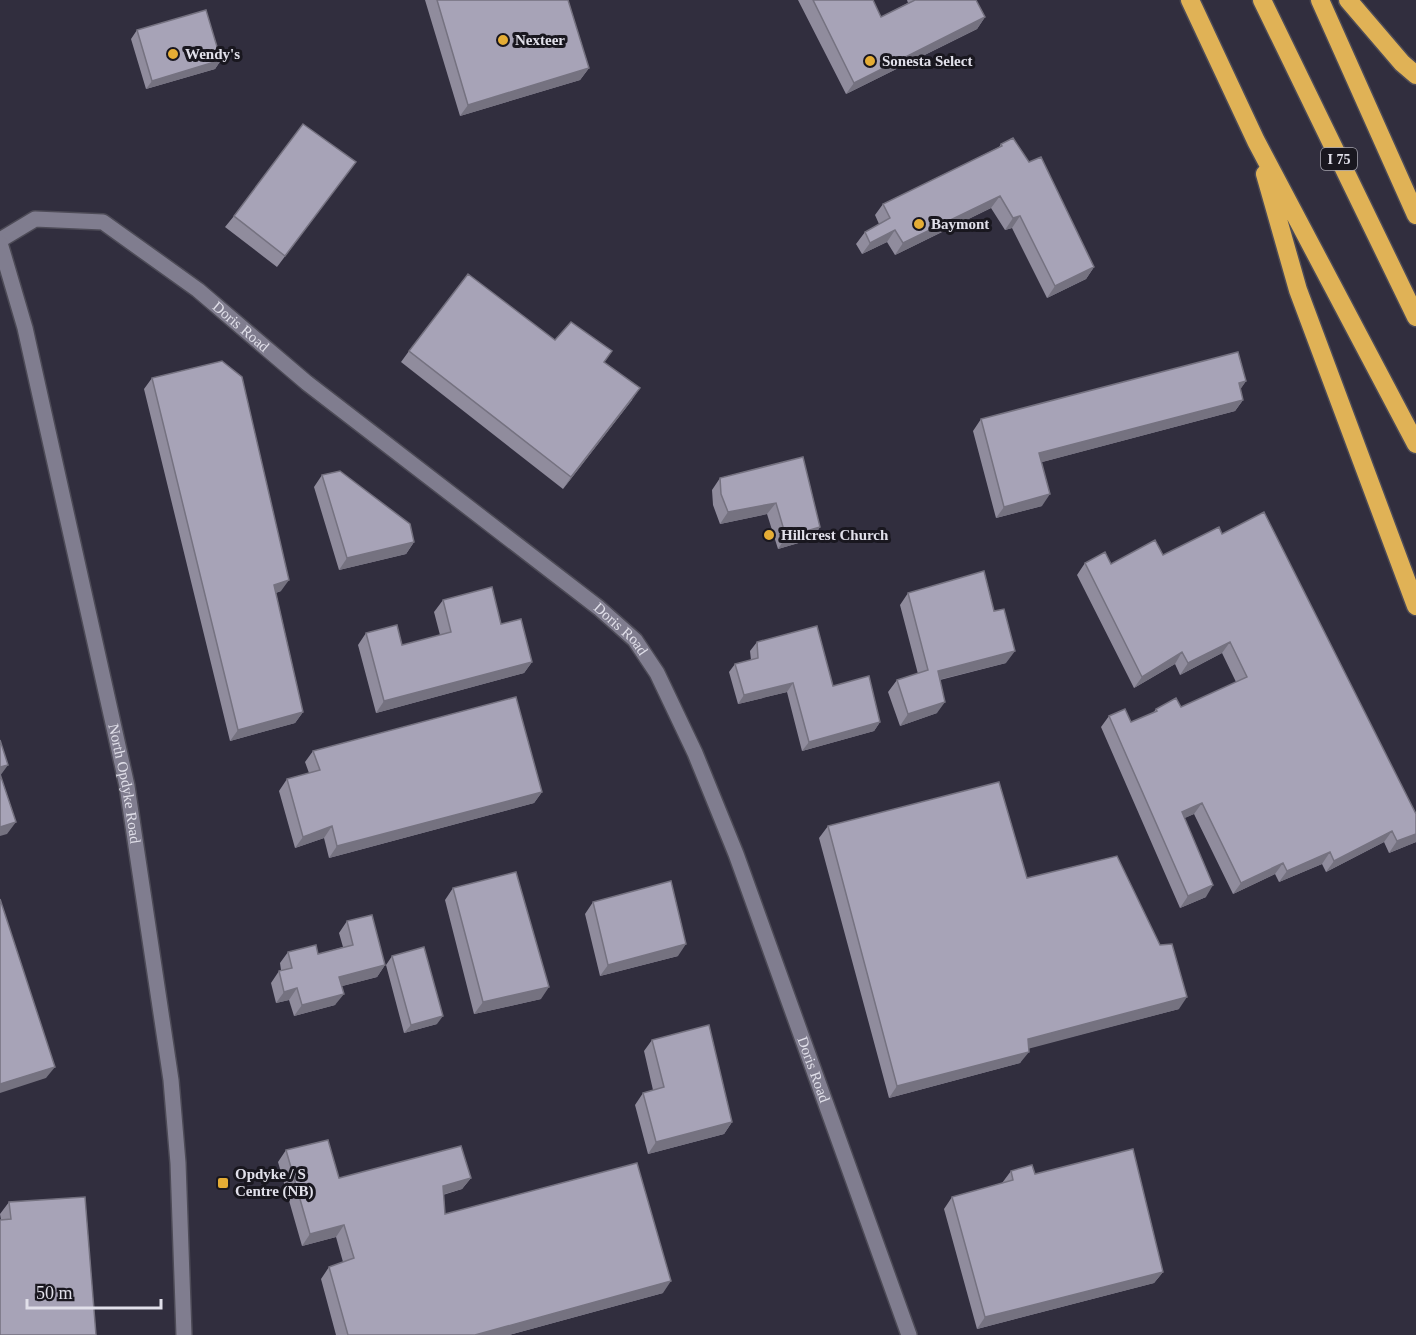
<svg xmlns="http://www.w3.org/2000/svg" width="1416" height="1335" font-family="Georgia,serif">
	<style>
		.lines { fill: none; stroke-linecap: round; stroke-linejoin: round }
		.minor-casing { stroke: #4d4b57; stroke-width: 18 }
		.secondary-casing { stroke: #4d4b57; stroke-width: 18 }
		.motorway-casing { stroke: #4d4b57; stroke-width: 21 }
		.minor { stroke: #807d8f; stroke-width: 15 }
		.secondary { stroke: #807d8f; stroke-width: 15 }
		.motorway { stroke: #e0b256; stroke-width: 18 }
		.wall { fill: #908c9d }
		.shaded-wall { fill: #757280 }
		.building { fill: #a7a3b7; stroke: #757280; stroke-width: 1.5 }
		.poi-dot { fill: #e5ad35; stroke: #19171f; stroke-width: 2 }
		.labels { text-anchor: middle; stroke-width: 6; stroke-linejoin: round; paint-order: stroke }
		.shield { fill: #19171f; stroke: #a5a4ad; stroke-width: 1.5 }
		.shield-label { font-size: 14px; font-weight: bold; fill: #e1e0ea }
		.poi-label { font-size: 15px; font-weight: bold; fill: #e1e0ea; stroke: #19171f; text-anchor: start }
		.street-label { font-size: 15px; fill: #e1e0ea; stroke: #19171f }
	</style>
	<rect width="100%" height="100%" fill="#312e3e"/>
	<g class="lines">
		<defs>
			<g id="minor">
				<path id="s1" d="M 0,240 L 35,219 L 103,222 L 198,290 L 307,383 L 599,608 L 635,640 L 657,673 L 695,753 L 736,854 L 909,1335"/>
			</g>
			<g id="secondary">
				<path id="s2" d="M 0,243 L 25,328 L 127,786 L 171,1080 L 178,1163 L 184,1335"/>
			</g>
			<path id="motorway" d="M 1190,0 L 1256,141 L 1416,444
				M 1262,0 L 1416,317
				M 1320,0 L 1416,215
				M 1348,0 L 1402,63 L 1416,75
				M 1265,174 L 1298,290 L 1416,606"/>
		</defs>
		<!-- minor casing -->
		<use href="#minor" class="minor-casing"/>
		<!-- secondary casing -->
		<use href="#secondary" class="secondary-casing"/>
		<!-- motorway casing -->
		<use href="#motorway" class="motorway-casing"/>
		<!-- minor -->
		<use href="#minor" class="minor"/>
		<!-- secondary -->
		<use href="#secondary" class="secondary"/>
		<!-- motorway -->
		<use href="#motorway" class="motorway"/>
	</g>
	<!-- wall -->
	<path class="wall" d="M 425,0 L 568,0 L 589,68 L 580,80 L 460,116 Z
		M 798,0 L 873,0 L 881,17 L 908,3 L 907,0 L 976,0 L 985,17 L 977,29 L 846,94 Z
		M 137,30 L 221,60 L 215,69 L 146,89 L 131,39 Z
		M 1001,144 L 1094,267 L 1086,279 L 1047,298 L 1012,228 L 1005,230 L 991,208 L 895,255 L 887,242 L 862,254 L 856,244 L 865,232 L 879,224 L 875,215 L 883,204 L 999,147 Z
		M 356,162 L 277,267 L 225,227 L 234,216 Z
		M 555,340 L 604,362 L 632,400 L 563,489 L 401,362 L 409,351 Z
		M 152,378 L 281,591 L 276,593 L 303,712 L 295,723 L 230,741 L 144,389 Z
		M 1246,381 L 1240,389 L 1243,400 L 1235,411 L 1042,462 L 1042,506 L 996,518 L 973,431 L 981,419 Z
		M 803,457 L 820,527 L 812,539 L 778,549 L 767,514 L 720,524 L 713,505 L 712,490 L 720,478 Z
		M 322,475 L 414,542 L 406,554 L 339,570 L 314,487 Z
		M 1222,534 L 1416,842 L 1389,853 L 1384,842 L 1326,872 L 1322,864 L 1279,882 L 1275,874 L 1233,894 L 1194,814 L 1184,818 L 1206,897 L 1180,908 L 1101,727 L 1109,716 L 1131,722 L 1153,713 L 1156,709 L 1181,707 L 1236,682 L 1222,653 L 1180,675 L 1175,664 L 1134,688 L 1077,575 L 1085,563 L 1111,564 L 1163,555 Z
		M 908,593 L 1006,663 L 940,680 L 937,713 L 900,726 L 888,692 L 897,680 L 918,674 L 900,605 Z
		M 443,600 L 501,624 L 532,662 L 524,673 L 376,713 L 358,645 L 366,633 L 402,645 L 440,635 L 434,612 Z
		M 757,642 L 833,686 L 880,722 L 874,731 L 802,751 L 787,692 L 738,704 L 729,672 L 735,664 L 751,660 L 750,651 Z
		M 313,751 L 542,792 L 534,803 L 329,858 L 324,838 L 295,848 L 279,791 L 287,779 L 309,773 L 305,762 Z
		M 828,826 L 1027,878 L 1179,1009 L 1028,1048 L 1020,1063 L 889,1098 L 819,838 Z
		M 453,888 L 541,999 L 474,1014 L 445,900 Z
		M 593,902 L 678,956 L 600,976 L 585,914 Z
		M 347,921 L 385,965 L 377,977 L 342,986 L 335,1005 L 294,1016 L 289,1000 L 276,1003 L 271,983 L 279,971 L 281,970 L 280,963 L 288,952 L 318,954 L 343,947 L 339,933 Z
		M 392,956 L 437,1024 L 404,1033 L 386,965 Z
		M 652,1040 L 732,1122 L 724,1134 L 648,1154 L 635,1105 L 643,1093 L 653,1090 L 644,1051 Z
		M 286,1150 L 339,1178 L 471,1178 L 462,1189 L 443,1195 L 445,1214 L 663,1293 L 509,1335 L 336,1335 L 321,1279 L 329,1267 L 343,1262 L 336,1237 L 302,1246 L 278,1162 Z
		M 1011,1171 L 1035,1174 L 1163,1272 L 1154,1283 L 977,1329 L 944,1209 L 952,1197 L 1002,1183 Z
		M 9,1202 L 96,1335 L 1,1220 L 0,1214 Z"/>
	<!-- shaded-wall -->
	<path class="shaded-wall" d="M 985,17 L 977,29 L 846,94 L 854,83 Z
		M 221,60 L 215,69 L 146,89 L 152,81 Z
		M 589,68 L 580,80 L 460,116 L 468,105 Z
		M 1000,196 L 991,208 L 895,255 L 903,243 Z
		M 1020,216 L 1012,228 L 1005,230 L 1013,218 Z
		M 895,230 L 887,242 L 862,254 L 870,243 Z
		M 1094,267 L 1086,279 L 1047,298 L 1055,286 Z
		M 1246,381 L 1238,393 L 1239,383 Z
		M 640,388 L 632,400 L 563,489 L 571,477 Z
		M 1243,400 L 1235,411 L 1031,465 L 1039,453 Z
		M 1050,494 L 1042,506 L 996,518 L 1004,507 Z
		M 776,503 L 767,514 L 720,524 L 728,512 Z
		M 820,527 L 812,539 L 778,549 L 786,537 Z
		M 414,542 L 406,554 L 339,570 L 347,558 Z
		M 289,580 L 281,591 L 265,596 L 274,585 Z
		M 1230,642 L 1222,653 L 1180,675 L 1188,663 Z
		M 1015,651 L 1006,663 L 930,682 L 938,671 Z
		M 1182,652 L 1175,664 L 1134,688 L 1142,677 Z
		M 532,662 L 524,673 L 376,713 L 384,701 Z
		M 793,683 L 787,692 L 738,704 L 744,695 Z
		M 945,702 L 937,713 L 900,726 L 908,714 Z
		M 303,712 L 295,723 L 230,741 L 238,730 Z
		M 880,722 L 874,731 L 802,751 L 809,742 Z
		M 8,765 L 0,776 L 0,767 Z
		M 542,792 L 534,803 L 329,858 L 337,846 Z
		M 1202,803 L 1194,814 L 1174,823 L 1182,812 Z
		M 16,822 L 7,834 L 0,836 L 0,827 Z
		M 332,826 L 324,838 L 295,848 L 303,837 Z
		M 1392,831 L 1384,842 L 1326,872 L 1334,861 Z
		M 1416,834 L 1416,842 L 1389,853 L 1397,841 Z
		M 1330,852 L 1322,864 L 1279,882 L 1287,871 Z
		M 1283,863 L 1275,874 L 1233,894 L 1241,883 Z
		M 1213,885 L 1206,897 L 1180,908 L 1188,896 Z
		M 686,944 L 678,956 L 600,976 L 608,965 Z
		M 385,965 L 377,977 L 331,989 L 339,977 Z
		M 549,987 L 541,999 L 474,1014 L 483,1002 Z
		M 297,988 L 289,1000 L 276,1003 L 284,992 Z
		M 344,994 L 335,1005 L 294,1016 L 302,1005 Z
		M 1187,997 L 1179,1009 L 1020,1051 L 1028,1039 Z
		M 443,1016 L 437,1024 L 404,1033 L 411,1025 Z
		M 1029,1052 L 1020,1063 L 889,1098 L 897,1086 Z
		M 55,1067 L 46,1078 L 0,1093 L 0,1084 Z
		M 732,1122 L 724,1134 L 648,1154 L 656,1142 Z
		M 471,1178 L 462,1189 L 434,1197 L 443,1186 Z
		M 344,1225 L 336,1237 L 302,1246 L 310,1234 Z
		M 1163,1272 L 1154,1283 L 977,1329 L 985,1317 Z
		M 671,1281 L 663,1293 L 509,1335 L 475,1335 Z"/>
	<!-- building -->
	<path class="building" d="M 437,0 L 568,0 L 589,68 L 468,105 Z
		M 813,0 L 873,0 L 881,17 L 915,0 L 976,0 L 985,17 L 854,83 Z
		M 206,10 L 221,60 L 152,81 L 137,30 Z
		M 303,124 L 356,162 L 285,256 L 234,216 Z
		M 1013,138 L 1029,162 L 1041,157 L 1094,267 L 1055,286 L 1020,216 L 1013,218 L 1000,196 L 903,243 L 895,230 L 870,243 L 865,232 L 890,218 L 883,204 L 1002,146 L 1001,144 Z
		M 468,274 L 555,340 L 571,322 L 612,351 L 604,362 L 640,388 L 571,477 L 409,351 Z
		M 1238,352 L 1246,381 L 1239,383 L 1243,400 L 1039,453 L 1050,494 L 1004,507 L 981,419 Z
		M 222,361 L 242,377 L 289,580 L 274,585 L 303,712 L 238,730 L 152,378 Z
		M 803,457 L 820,527 L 786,537 L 776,503 L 728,512 L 721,494 L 720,478 Z
		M 340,471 L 410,524 L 414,542 L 347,558 L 322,475 Z
		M 1264,512 L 1416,814 L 1416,834 L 1397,841 L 1392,831 L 1334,861 L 1330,852 L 1287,871 L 1283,863 L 1241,883 L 1202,803 L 1182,812 L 1213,885 L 1188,896 L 1109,716 L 1125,709 L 1131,722 L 1157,711 L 1156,709 L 1176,698 L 1181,707 L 1247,677 L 1230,642 L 1188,663 L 1182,652 L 1142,677 L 1085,563 L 1105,552 L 1111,564 L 1155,540 L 1163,555 L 1219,527 L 1222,534 Z
		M 984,571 L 994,611 L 1004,609 L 1015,651 L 938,671 L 945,702 L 908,714 L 897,680 L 928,670 L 908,593 Z
		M 492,587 L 501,624 L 521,619 L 532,662 L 384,701 L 366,633 L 397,625 L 402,645 L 451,632 L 443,600 Z
		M 817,626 L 833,686 L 869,676 L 880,722 L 809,742 L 793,683 L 744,695 L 735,664 L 758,658 L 757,642 Z
		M 516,697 L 542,792 L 337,846 L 332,826 L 303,837 L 287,779 L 320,770 L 313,751 Z
		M 0,740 L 8,765 L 0,767 Z
		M 0,774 L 16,822 L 0,827 Z
		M 999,782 L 1027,878 L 1117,856 L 1160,945 L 1172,944 L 1187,997 L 1028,1039 L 1029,1052 L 897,1086 L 828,826 Z
		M 516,872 L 549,987 L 483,1002 L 453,888 Z
		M 671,881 L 686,944 L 608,965 L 593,902 Z
		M 0,899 L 55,1067 L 0,1084 Z
		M 372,915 L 385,965 L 339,977 L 344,994 L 302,1005 L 297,988 L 284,992 L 279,971 L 292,968 L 288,952 L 316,945 L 318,954 L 353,945 L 347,921 Z
		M 424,947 L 443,1016 L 411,1025 L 392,956 Z
		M 709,1025 L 732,1122 L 656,1142 L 643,1093 L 664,1087 L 652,1040 Z
		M 328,1140 L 339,1178 L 461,1146 L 471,1178 L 443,1186 L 445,1214 L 637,1163 L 671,1281 L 475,1335 L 348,1335 L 329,1267 L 354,1258 L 344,1225 L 310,1234 L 286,1150 Z
		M 1133,1149 L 1163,1272 L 985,1317 L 952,1197 L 1013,1180 L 1011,1171 L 1032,1165 L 1035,1174 Z
		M 85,1197 L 96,1335 L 0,1335 L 0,1220 L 11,1219 L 9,1202 Z"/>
	<!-- markers -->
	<g class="poi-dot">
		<circle cx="503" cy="40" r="6"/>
		<circle cx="173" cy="54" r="6"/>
		<circle cx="870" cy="61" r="6"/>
		<circle cx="919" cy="224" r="6"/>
		<circle cx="769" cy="535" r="6"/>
		<rect x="217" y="1177" width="12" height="12" rx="3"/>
	</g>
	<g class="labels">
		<!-- shield labels -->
		<rect class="shield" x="1321" y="148" width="36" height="22" rx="4.5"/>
		<g class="shield-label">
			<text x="1339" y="164">I 75</text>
		</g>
		<!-- poi labels -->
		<g class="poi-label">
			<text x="515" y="45">Nexteer</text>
			<text x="185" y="59">Wendy's</text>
			<text x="882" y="66">Sonesta Select</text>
			<text x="931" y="229">Baymont</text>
			<text x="781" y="540">Hillcrest Church</text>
			<text x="235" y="1179">Opdyke / S<tspan x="235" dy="17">Centre (NB)</tspan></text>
		</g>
		<!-- street labels -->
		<g class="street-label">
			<text dy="5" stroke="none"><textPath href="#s1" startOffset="282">Doris Road</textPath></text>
			<text dy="5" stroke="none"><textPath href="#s1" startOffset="768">Doris Road</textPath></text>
			<text dy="5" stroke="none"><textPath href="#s2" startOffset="555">North Opdyke Road</textPath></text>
			<text dy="5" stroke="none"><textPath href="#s1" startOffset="1252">Doris Road</textPath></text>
		</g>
	</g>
	<!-- scale -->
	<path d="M27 1299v9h134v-9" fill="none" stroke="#e1e0ea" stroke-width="3"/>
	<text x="36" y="1299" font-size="18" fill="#e1e0ea" stroke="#19171f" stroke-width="4.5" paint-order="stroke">50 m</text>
</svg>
